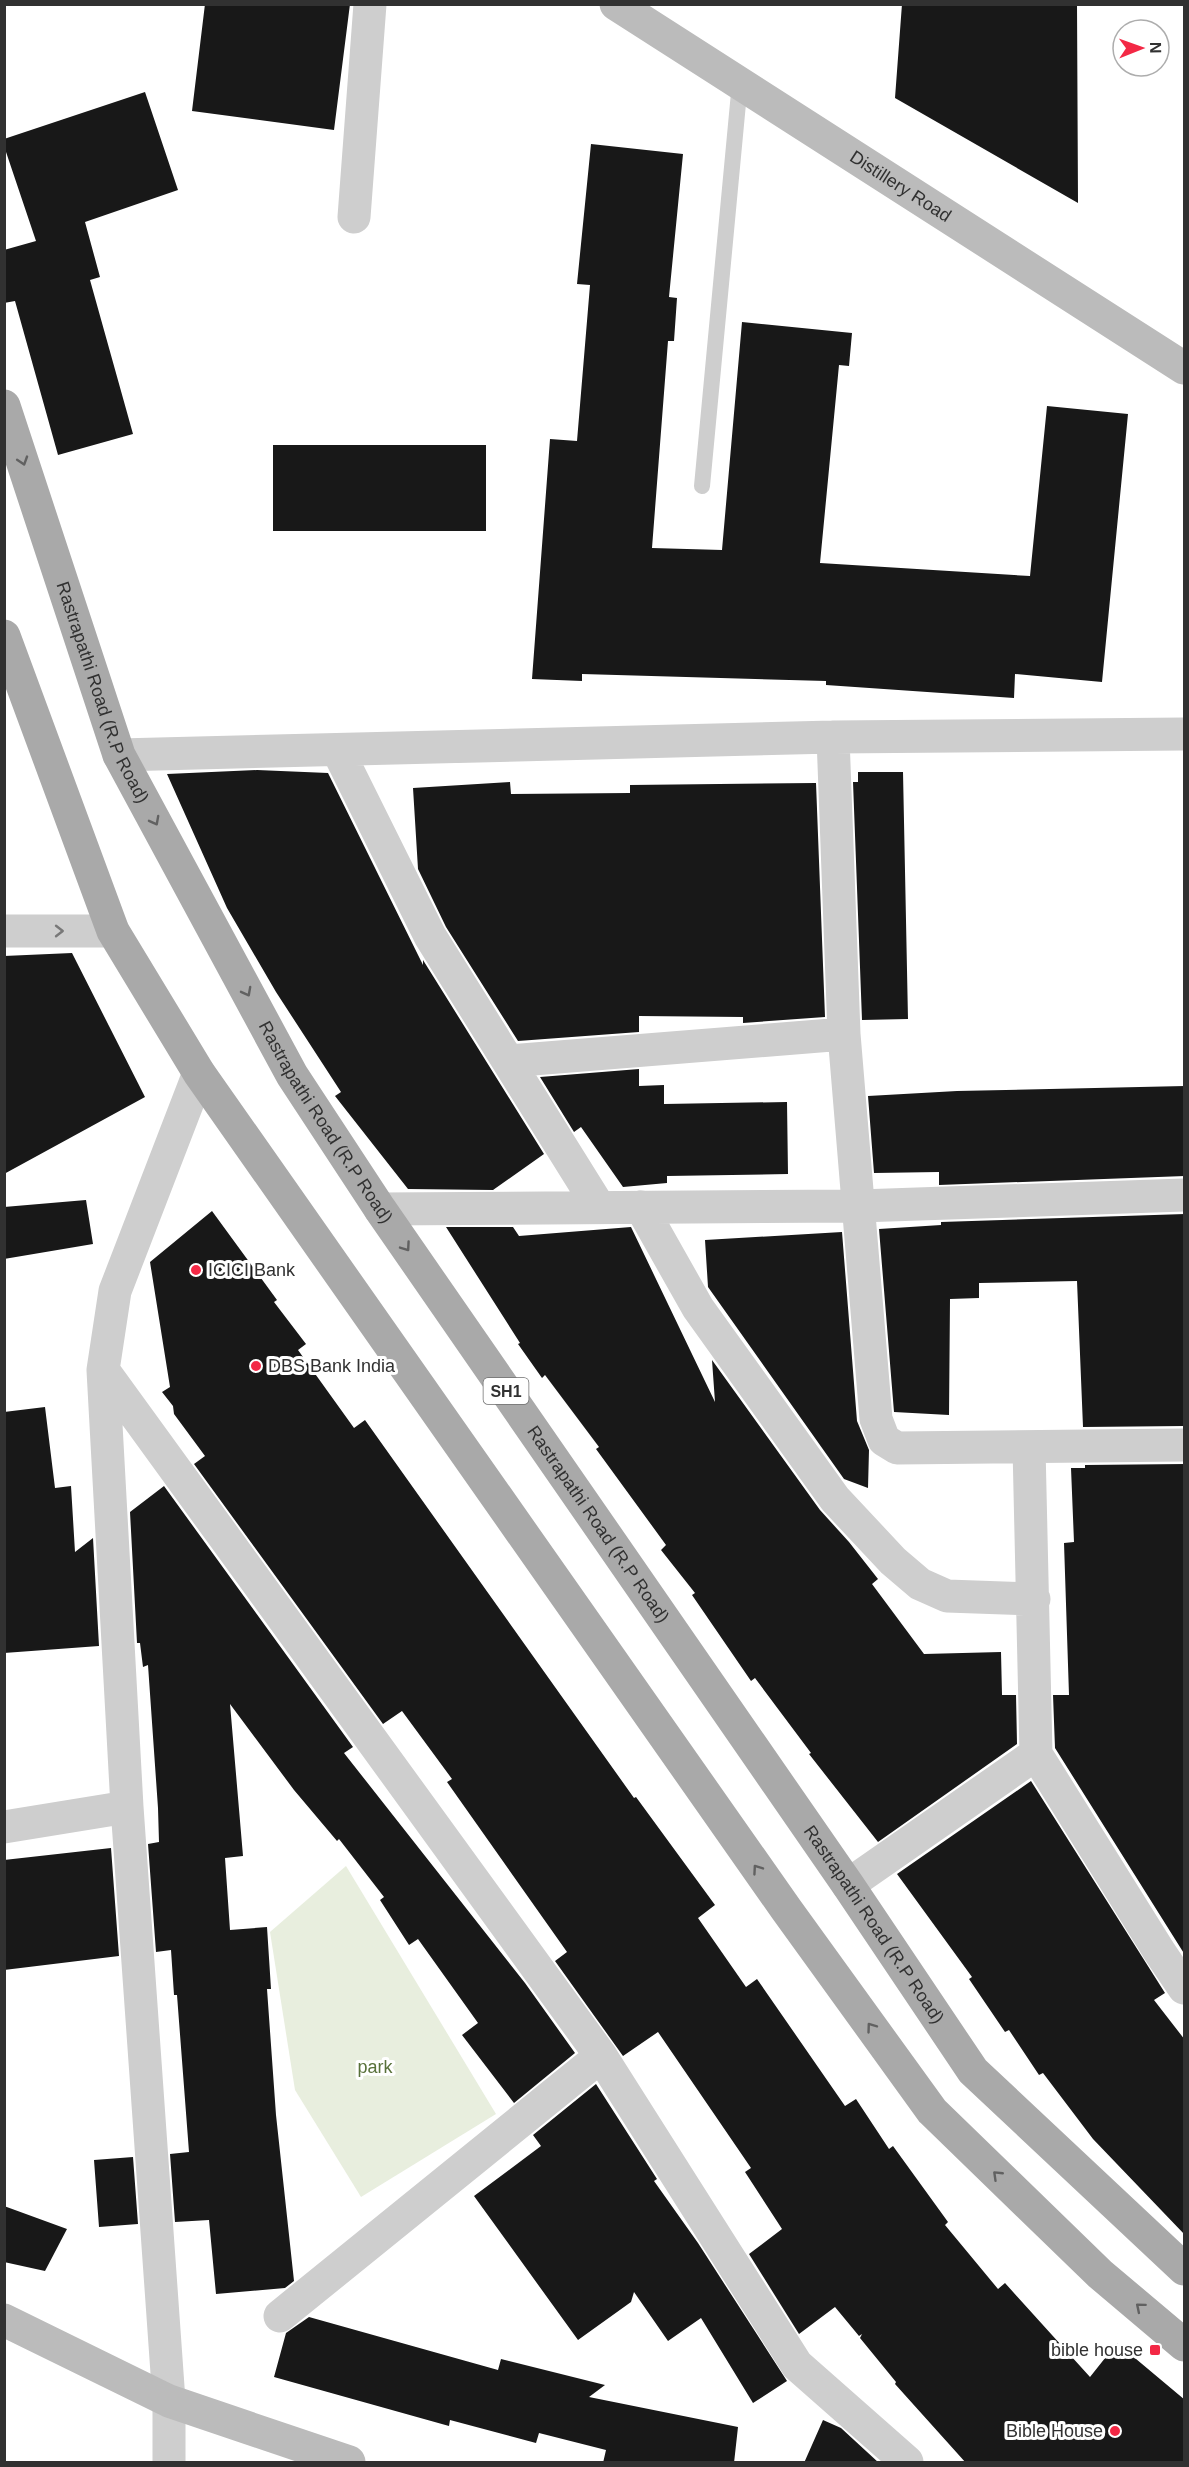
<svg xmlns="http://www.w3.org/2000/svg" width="1189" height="2467" font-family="Arial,sans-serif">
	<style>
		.green { fill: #e8eede }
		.building { fill: #181818 }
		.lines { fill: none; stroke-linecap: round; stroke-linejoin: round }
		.lane { stroke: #cecece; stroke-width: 16 }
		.street { stroke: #cecece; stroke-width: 33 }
		.secondary { stroke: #bbb; stroke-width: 33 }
		.primary { stroke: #a9a9a9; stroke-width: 33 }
		.oneway { stroke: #616161 }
		.oneway2 { stroke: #787878 }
		.poi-dot { fill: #f32845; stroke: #fff; stroke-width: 2 }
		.labels { text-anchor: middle; stroke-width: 6; stroke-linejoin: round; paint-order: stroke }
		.shield { fill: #fff; stroke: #6f6f6f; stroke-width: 1.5 }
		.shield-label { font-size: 16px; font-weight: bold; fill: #313131 }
		.street-label { font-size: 18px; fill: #313131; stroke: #fff }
		.poi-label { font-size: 18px; fill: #313131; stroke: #fff; text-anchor: start }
		.park-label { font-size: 18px; fill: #58713a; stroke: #fff }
	</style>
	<rect width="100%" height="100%" fill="#fff"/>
	<!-- green -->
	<path class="green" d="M 346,1866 L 496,2114 L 361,2197 L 295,2090 L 270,1932 Z"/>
	<!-- building -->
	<path class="building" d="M 205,4 L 350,4 L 334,130 L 192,111 Z
		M 902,4 L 1077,4 L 1078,203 L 895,98 Z
		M 145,92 L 178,190 L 85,222 L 100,277 L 90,280 L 133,434 L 58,455 L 15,301 L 4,303 L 4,250 L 36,241 L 4,146 L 4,139 Z
		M 591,144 L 683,154 L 669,297 L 677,298 L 674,341 L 668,341 L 652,548 L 722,550 L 742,322 L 852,333 L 849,366 L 839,365 L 820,563 L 1030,576 L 1047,406 L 1128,414 L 1102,682 L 1015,674 L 1014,698 L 826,685 L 826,681 L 582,674 L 582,681 L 532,679 L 550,439 L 577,441 L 590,285 L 577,284 Z
		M 273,445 L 486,445 L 486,531 L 273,531 Z
		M 257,770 L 328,773 L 423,965 L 423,960 L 544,1154 L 493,1190 L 408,1189 L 335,1096 L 341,1092 L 276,992 L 227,908 L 167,774 Z
		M 858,772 L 903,772 L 908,1019 L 862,1020 L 853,782 L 858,782 Z
		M 510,782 L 511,794 L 630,793 L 630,785 L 816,783 L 825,1017 L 743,1023 L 743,1017 L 639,1016 L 639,1032 L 518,1041 L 446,927 L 418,869 L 413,788 Z
		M 72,953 L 145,1097 L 4,1174 L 4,956 Z
		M 639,1069 L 639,1086 L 664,1085 L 664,1104 L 787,1102 L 788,1174 L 667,1176 L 667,1183 L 623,1187 L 581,1127 L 574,1132 L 540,1077 Z
		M 1185,1086 L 1185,1176 L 939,1185 L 939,1172 L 874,1173 L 868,1096 L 957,1091 Z
		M 86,1200 L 93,1244 L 4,1259 L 4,1207 Z
		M 212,1211 L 277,1300 L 274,1302 L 306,1344 L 298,1350 L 354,1428 L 365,1420 L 634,1798 L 636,1797 L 715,1905 L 698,1918 L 746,1987 L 757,1979 L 845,2106 L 856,2099 L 889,2149 L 893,2146 L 948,2222 L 945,2225 L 998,2289 L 1005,2283 L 1090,2377 L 1117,2343 L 1185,2400 L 1185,2463 L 966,2463 L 895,2384 L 896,2382 L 860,2338 L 862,2334 L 859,2336 L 835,2307 L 799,2334 L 749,2254 L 782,2229 L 745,2172 L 751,2168 L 658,2032 L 623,2056 L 555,1961 L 567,1952 L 447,1782 L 452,1779 L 402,1711 L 383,1724 L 194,1464 L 205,1456 L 174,1414 L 173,1406 L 162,1392 L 170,1387 L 150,1262 Z
		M 1185,1214 L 1185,1426 L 1083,1427 L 1077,1281 L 979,1283 L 979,1298 L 950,1299 L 949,1415 L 894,1412 L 879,1229 L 941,1225 L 941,1222 Z
		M 446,1227 L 513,1227 L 519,1236 L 631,1227 L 715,1402 L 712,1360 L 820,1510 L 849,1542 L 878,1579 L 872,1584 L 924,1654 L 1001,1652 L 1002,1695 L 1016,1695 L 1017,1744 L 878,1842 L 809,1754 L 811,1753 L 755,1678 L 751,1681 L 692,1595 L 695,1593 L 661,1550 L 666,1545 L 596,1449 L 599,1447 L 545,1375 L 542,1378 L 518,1344 L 520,1343 Z
		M 842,1232 L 857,1421 L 869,1450 L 868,1488 L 844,1479 L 708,1287 L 705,1240 Z
		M 45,1407 L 55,1488 L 71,1486 L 75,1552 L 93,1538 L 99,1646 L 4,1653 L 4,1412 Z
		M 1185,1464 L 1185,1955 L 1055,1748 L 1053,1695 L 1069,1695 L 1064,1543 L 1074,1542 L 1071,1468 L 1085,1468 L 1085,1465 Z
		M 164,1486 L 353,1747 L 344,1753 L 525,1983 L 575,2053 L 514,2103 L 462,2035 L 478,2023 L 418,1939 L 409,1945 L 380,1900 L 384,1897 L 339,1839 L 337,1841 L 294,1790 L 230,1704 L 243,1856 L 225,1858 L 230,1930 L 267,1927 L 271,1989 L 267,1989 L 276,2115 L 294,2281 L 285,2288 L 216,2294 L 209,2220 L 175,2222 L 170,2154 L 189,2152 L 177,1995 L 174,1995 L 171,1950 L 156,1952 L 148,1844 L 159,1842 L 158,1808 L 148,1665 L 143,1667 L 140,1643 L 137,1643 L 130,1512 Z
		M 1031,1781 L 1165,1993 L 1154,2000 L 1185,2040 L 1185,2235 L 1093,2139 L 1043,2073 L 1039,2075 L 1009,2030 L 1005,2032 L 969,1979 L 972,1977 L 897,1874 Z
		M 111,1848 L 119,1956 L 4,1970 L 4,1860 Z
		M 596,2084 L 657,2179 L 654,2181 L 698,2243 L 787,2381 L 753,2403 L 701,2318 L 668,2341 L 634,2292 L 631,2302 L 578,2340 L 474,2196 L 541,2146 L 533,2135 Z
		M 133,2157 L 138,2224 L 99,2227 L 94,2160 Z
		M 4,2206 L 67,2229 L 45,2271 L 4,2262 Z
		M 309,2317 L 498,2370 L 501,2359 L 605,2385 L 589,2397 L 738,2427 L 734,2463 L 603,2463 L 606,2450 L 539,2433 L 536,2443 L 450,2420 L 449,2426 L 274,2377 L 286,2333 Z
		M 823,2420 L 841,2428 L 879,2463 L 804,2463 Z"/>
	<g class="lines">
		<!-- lane -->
		<path class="lane" d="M 702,486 L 740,82"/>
		<!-- street -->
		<path class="street" d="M 354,217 L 370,4
			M 833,737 L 844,1034 L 876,1419 L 884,1440 L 897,1448 L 1184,1445
			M 338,751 L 430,936 L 599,1207
			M 119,755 L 833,737 L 1184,734
			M 4,931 L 113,931
			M 508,1061 L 844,1034
			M 641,1207 L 698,1308 L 835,1499 L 893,1561 L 920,1584 L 947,1596 L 1034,1599
			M 380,1209 L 859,1206 L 1184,1195
			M 103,1370 L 601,2056 L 797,2365 L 907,2462
			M 1029,1447 L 1036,1754 L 1159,1951 L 1184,1988
			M 4,1827 L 127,1807
			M 848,1885 L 1036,1754
			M 280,2316 L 601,2056
			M 169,2462 L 169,2401 L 127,1807 L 103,1370 L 115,1291 L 199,1073"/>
		<!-- secondary -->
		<g class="secondary">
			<path id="s1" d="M 616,4 L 1184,368"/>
			<path d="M 4,2320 L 169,2401 L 349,2462"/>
		</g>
		<!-- primary -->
		<g class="primary">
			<path id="s2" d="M 4,406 L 119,755 L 292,1075 L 380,1209 L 848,1885 L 973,2071 L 1184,2269"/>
			<path d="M 4,636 L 113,931 L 199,1073 L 786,1909 L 932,2111 L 1100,2274 L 1184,2345"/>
		</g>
	</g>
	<!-- one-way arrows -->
	<defs><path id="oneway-chevron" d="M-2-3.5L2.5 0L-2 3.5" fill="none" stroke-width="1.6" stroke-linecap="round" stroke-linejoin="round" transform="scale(1.5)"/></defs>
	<g class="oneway">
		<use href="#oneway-chevron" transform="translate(23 461) rotate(72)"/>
		<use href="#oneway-chevron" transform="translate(155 821) rotate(62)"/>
		<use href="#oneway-chevron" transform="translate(247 992) rotate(62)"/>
		<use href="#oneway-chevron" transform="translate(406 1247) rotate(55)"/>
		<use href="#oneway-chevron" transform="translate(757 1869) rotate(-125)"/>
		<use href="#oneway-chevron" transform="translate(871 2027) rotate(-126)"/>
		<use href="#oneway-chevron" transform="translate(997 2175) rotate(-136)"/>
		<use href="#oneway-chevron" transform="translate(1140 2307) rotate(-140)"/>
	</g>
	<use class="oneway2" href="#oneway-chevron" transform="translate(59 931)"/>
	<!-- markers -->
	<g class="poi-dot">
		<circle cx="196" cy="1270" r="6"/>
		<circle cx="256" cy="1366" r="6"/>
		<rect x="1149" y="2344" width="12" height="12" rx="3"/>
		<circle cx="1115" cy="2431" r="6"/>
	</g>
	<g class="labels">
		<!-- shield labels -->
		<rect class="shield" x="483.5" y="1378" width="45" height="26" rx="4.5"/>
		<g class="shield-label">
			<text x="506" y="1397">SH1</text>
		</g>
		<!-- street labels -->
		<g class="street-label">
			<text dy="6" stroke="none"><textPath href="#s1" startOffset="338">Distillery Road</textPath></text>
			<text dy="6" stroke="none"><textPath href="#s2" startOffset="303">Rastrapathi Road (R.P Road)</textPath></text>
			<text dy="6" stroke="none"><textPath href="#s2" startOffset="789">Rastrapathi Road (R.P Road)</textPath></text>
			<text dy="6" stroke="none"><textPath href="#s2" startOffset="1275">Rastrapathi Road (R.P Road)</textPath></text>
			<text dy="6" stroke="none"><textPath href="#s2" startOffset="1761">Rastrapathi Road (R.P Road)</textPath></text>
		</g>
		<!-- poi labels -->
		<g class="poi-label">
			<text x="208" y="1276">ICICI Bank</text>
			<text x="268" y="1372">DBS Bank India</text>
			<text x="1143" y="2356" text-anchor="end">bible house</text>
			<text x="1103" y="2437" text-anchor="end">Bible House</text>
		</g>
		<!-- park labels -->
		<g class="park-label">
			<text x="375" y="2073">park</text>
		</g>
	</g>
	<!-- border -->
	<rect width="1189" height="2467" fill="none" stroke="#313131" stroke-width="12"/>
	<!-- north arrow -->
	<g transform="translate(1141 48) rotate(89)"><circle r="28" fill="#ffffff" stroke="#adadad" stroke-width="1.5"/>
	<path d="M0-4.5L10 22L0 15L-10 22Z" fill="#f32845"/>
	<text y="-9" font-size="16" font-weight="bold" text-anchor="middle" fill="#313131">N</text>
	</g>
</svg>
